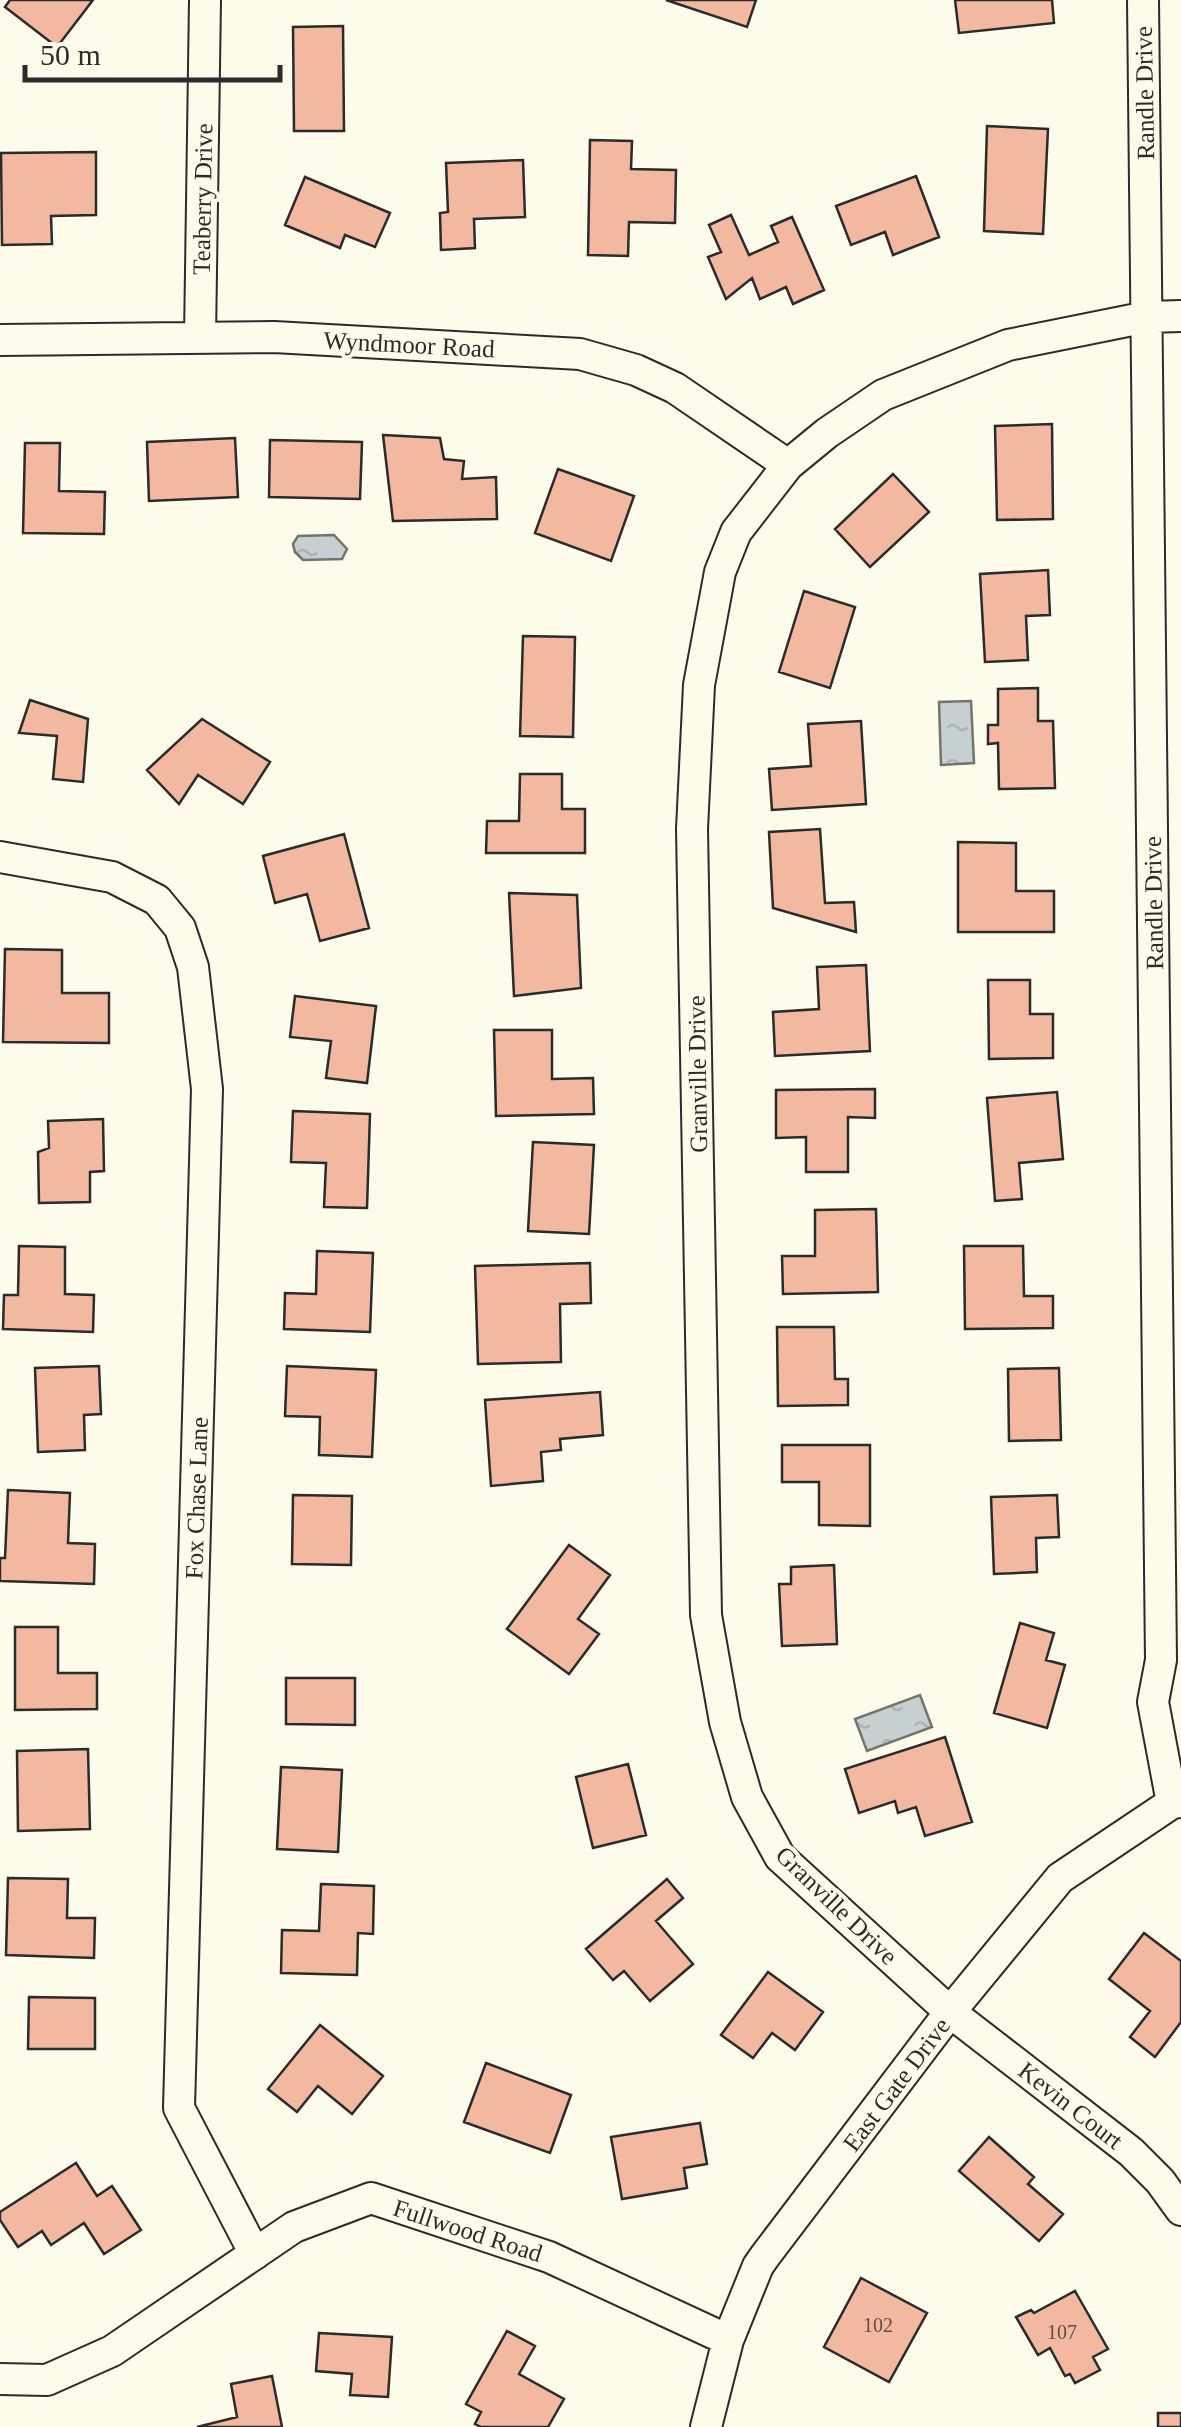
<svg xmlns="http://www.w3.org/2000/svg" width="1181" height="2427" font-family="Georgia,serif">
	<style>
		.water { fill: url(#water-ripples); stroke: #74746e; stroke-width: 2.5 }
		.building { fill: #f2b8a0; stroke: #2b2b2b; stroke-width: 2.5 }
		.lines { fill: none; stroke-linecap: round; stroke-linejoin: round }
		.street-casing { stroke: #2b2b2b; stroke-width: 34 }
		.street { stroke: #fdfbea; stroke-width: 30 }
		.labels { text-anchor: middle; stroke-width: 8; stroke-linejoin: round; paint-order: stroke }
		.number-label { font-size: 20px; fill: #5d4e48 }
		.street-label { font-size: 25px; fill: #2b2b2b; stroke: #fdfbea }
	</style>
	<defs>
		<pattern id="water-ripples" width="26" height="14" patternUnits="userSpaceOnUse" patternTransform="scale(2.5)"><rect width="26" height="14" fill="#c7d0d0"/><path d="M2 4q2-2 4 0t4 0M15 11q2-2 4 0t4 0" fill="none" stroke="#abb3b3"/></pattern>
	</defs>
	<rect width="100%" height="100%" fill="#fdfbea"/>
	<!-- water -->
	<path class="water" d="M 334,535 L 347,549 L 342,559 L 303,560 L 295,552 L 293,544 L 298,536 Z
		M 971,701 L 974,763 L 941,765 L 939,702 Z
		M 920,1695 L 932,1727 L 867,1751 L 855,1719 Z"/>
	<!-- building -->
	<path class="building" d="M 10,0 L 93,0 L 57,47 L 5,7 Z
		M 666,0 L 756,0 L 747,27 Z
		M 955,0 L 1052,0 L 1054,23 L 959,33 Z
		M 343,26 L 344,131 L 294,131 L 293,27 Z
		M 987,126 L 1048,129 L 1043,234 L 984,231 Z
		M 590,140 L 632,141 L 631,169 L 676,170 L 675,223 L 629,222 L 628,256 L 588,255 Z
		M 96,152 L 96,215 L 51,216 L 52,244 L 2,245 L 1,153 Z
		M 523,160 L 525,217 L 474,219 L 475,248 L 441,250 L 440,213 L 448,212 L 446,163 Z
		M 916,176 L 939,237 L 893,255 L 885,232 L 851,245 L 836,206 Z
		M 305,177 L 390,213 L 375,247 L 345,235 L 340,248 L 285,225 Z
		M 731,215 L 749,255 L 778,242 L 771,226 L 792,217 L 824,290 L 793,304 L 786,287 L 760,299 L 752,278 L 726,299 L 708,257 L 721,252 L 709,225 Z
		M 1052,424 L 1053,519 L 997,520 L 995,426 Z
		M 383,435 L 440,438 L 444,459 L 464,461 L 462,479 L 496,477 L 497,519 L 393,521 Z
		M 235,438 L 238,497 L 149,501 L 147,442 Z
		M 270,440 L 362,442 L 360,499 L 269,497 Z
		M 25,443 L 60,443 L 59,491 L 105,492 L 104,534 L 23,533 Z
		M 558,469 L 634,496 L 611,561 L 535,533 Z
		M 893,474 L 929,512 L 870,567 L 835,529 Z
		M 1048,570 L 1050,615 L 1026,616 L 1028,660 L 985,662 L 980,574 Z
		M 804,591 L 855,607 L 830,688 L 779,672 Z
		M 523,636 L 575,637 L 573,737 L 520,736 Z
		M 1038,688 L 1038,721 L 1053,721 L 1055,788 L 999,789 L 998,743 L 988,744 L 988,725 L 998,725 L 998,689 Z
		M 30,700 L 88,719 L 83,782 L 53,779 L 57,736 L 19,733 Z
		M 202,719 L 270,762 L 243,804 L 198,775 L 179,804 L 147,770 Z
		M 861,721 L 866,804 L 772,810 L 769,769 L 811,766 L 808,724 Z
		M 520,774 L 562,774 L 562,809 L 585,809 L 585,853 L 486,853 L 487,821 L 519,821 Z
		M 820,829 L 825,903 L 854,902 L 856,932 L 773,908 L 769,832 Z
		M 344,834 L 369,928 L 320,941 L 307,894 L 275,903 L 263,856 Z
		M 958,842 L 1016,843 L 1016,891 L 1054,891 L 1054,932 L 958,932 Z
		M 509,893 L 577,895 L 581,988 L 514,996 Z
		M 5,949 L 62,950 L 62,993 L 109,993 L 109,1043 L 3,1042 Z
		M 866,965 L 870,1051 L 775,1056 L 773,1012 L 819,1009 L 817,967 Z
		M 988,980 L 1030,980 L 1030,1014 L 1053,1014 L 1053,1058 L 989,1059 Z
		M 295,996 L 376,1006 L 367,1083 L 326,1078 L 331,1041 L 290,1037 Z
		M 494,1030 L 552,1030 L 552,1079 L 593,1078 L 594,1114 L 496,1116 Z
		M 875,1089 L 875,1118 L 848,1117 L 848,1172 L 806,1172 L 806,1137 L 776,1138 L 776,1090 Z
		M 1057,1092 L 1063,1159 L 1019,1163 L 1022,1199 L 995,1201 L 987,1098 Z
		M 293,1111 L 370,1114 L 367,1208 L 324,1207 L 326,1163 L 291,1162 Z
		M 103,1119 L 104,1171 L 90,1172 L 90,1202 L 39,1203 L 38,1152 L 49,1148 L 48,1121 Z
		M 533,1142 L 594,1145 L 589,1234 L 528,1231 Z
		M 876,1209 L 878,1292 L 783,1294 L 782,1256 L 815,1256 L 815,1210 Z
		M 19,1246 L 65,1247 L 65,1294 L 94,1295 L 93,1332 L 3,1329 L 4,1295 L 18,1295 Z
		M 964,1246 L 1023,1246 L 1024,1296 L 1053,1296 L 1053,1328 L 965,1329 Z
		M 317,1251 L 373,1253 L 370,1332 L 284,1329 L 285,1293 L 316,1294 Z
		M 590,1263 L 591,1303 L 560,1304 L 561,1362 L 478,1364 L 475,1266 Z
		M 777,1327 L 834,1327 L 835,1379 L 848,1379 L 848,1405 L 778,1406 Z
		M 99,1366 L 101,1414 L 84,1415 L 85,1450 L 38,1452 L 35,1368 Z
		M 287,1366 L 376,1370 L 372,1457 L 319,1455 L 320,1417 L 285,1416 Z
		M 1059,1368 L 1061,1440 L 1009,1441 L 1008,1369 Z
		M 600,1392 L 603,1435 L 560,1439 L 561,1450 L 541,1452 L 543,1481 L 491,1486 L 485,1400 Z
		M 782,1445 L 870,1445 L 870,1526 L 819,1525 L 819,1482 L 782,1482 Z
		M 8,1490 L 70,1493 L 68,1543 L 95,1544 L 94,1584 L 0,1581 L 0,1558 L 5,1558 Z
		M 293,1495 L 352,1496 L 351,1565 L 292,1564 Z
		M 1057,1495 L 1059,1537 L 1036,1538 L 1037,1572 L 994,1574 L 991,1497 Z
		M 569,1545 L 610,1575 L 578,1619 L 599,1634 L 569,1674 L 507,1629 Z
		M 834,1565 L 837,1644 L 782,1646 L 779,1584 L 791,1584 L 791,1567 Z
		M 1020,1623 L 1054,1633 L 1046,1660 L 1065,1665 L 1047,1728 L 994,1713 Z
		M 15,1627 L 58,1627 L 58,1673 L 97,1673 L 97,1709 L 15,1710 Z
		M 286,1678 L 355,1678 L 355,1725 L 286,1724 Z
		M 945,1737 L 972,1822 L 925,1836 L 916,1807 L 898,1813 L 895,1801 L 859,1813 L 845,1769 Z
		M 88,1749 L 90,1829 L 18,1831 L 17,1751 Z
		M 628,1764 L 646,1835 L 593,1848 L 576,1777 Z
		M 281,1767 L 342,1770 L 338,1852 L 277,1849 Z
		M 8,1878 L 68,1879 L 67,1918 L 95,1918 L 94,1958 L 6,1955 Z
		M 667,1879 L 683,1898 L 656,1921 L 693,1964 L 650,2001 L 624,1971 L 613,1980 L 586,1949 Z
		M 321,1884 L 374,1886 L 373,1934 L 358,1933 L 357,1975 L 281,1973 L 282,1930 L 319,1931 Z
		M 1144,1933 L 1181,1961 L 1181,2022 L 1155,2057 L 1130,2037 L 1150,2011 L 1109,1979 Z
		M 768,1972 L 823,2012 L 795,2050 L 772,2033 L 753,2058 L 721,2035 Z
		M 29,1997 L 95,1998 L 95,2049 L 28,2049 Z
		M 320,2025 L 383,2076 L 352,2114 L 318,2086 L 297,2112 L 268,2089 Z
		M 486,2063 L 571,2095 L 550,2153 L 464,2122 Z
		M 700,2123 L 707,2164 L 684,2168 L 687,2188 L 622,2199 L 611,2137 Z
		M 989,2137 L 1034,2177 L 1028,2184 L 1063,2214 L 1039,2241 L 959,2171 Z
		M 76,2163 L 97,2196 L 112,2186 L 141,2230 L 104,2254 L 84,2223 L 51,2245 L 42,2231 L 18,2247 L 0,2220 L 0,2212 Z
		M 861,2278 L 927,2313 L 889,2382 L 824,2347 Z
		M 1075,2291 L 1108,2349 L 1093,2357 L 1100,2370 L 1075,2383 L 1070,2374 L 1065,2376 L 1050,2348 L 1038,2355 L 1016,2317 L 1031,2310 L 1034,2313 Z
		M 507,2331 L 535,2346 L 519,2374 L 564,2399 L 548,2427 L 481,2427 L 475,2424 L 481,2412 L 466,2404 Z
		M 319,2333 L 392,2337 L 388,2397 L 350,2395 L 352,2374 L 316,2371 Z
		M 272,2376 L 282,2427 L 197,2427 L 237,2417 L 231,2384 Z
		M 1158,2413 L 1181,2413 L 1181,2427 L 1158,2427 Z"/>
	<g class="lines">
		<defs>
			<path id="street" d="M 1143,0 L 1161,1660 L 1153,1702 L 1172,1803
				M 1181,316 L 1147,317 L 1008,345 L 883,395 L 827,433 L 788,465 L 736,532 L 720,572 L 699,685 L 692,829 L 706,1615 L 725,1722 L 747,1797 L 780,1857 L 950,2012 L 1131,2152 L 1160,2181 L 1181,2210
				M 200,338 L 205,0
				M 0,340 L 274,337 L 580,354 L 636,370 L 675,388 L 788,465
				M 0,857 L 112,877 L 157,900 L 180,928 L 193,967 L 207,1089 L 179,2108 L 255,2254
				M 0,2379 L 47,2380 L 112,2351 L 294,2227 L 371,2198 L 549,2257 L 728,2340
				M 706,2427 L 728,2340 L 758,2266 L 765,2256 L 950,2012 L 1060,1878 L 1172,1803 L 1181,1802"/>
		</defs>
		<!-- street casing -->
		<use href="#street" class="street-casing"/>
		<!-- street -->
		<use href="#street" class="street"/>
	</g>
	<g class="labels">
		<!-- number labels -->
		<g class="number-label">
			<text x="878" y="2332">102</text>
			<text x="1062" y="2339">107</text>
		</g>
		<!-- street labels -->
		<g class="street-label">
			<text transform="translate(1144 93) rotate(-91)" y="9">Randle Drive</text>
			<text transform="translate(202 199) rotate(-89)" y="9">Teaberry Drive</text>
			<text transform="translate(409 344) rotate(3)" y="9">Wyndmoor Road</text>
			<text transform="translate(1153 903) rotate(-91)" y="9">Randle Drive</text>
			<text transform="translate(697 1074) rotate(-91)" y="9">Granville Drive</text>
			<text transform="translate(196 1498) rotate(-88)" y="9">Fox Chase Lane</text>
			<text transform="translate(837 1905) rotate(44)" y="9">Granville Drive</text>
			<text transform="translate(896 2084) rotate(-53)" y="9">East Gate Drive</text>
			<text transform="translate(1071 2105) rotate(38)" y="9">Kevin Court</text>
			<text transform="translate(468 2230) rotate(18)" y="9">Fullwood Road</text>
		</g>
	</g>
	<!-- scale -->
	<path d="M25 65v15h255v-15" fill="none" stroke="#2b2b2b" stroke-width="5"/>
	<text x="40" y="65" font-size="30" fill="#2b2b2b" stroke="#fdfbea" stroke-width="8" paint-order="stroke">50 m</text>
</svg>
